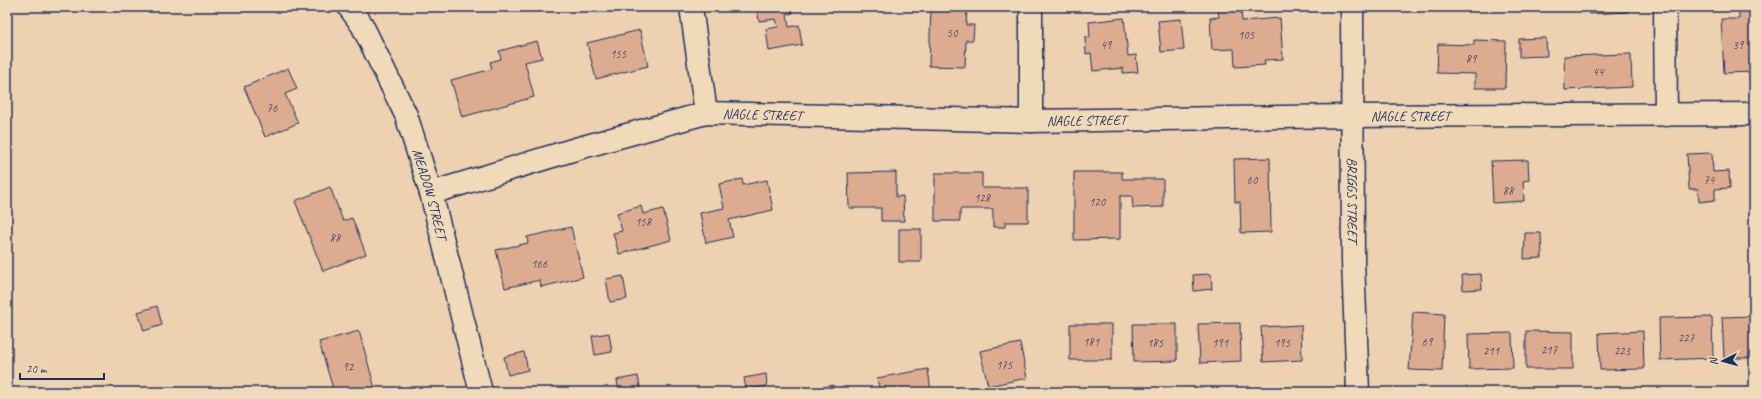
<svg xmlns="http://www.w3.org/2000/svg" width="1761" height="399" font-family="Caveat,sans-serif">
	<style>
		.building { fill: #ddab90; stroke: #1b2f5e }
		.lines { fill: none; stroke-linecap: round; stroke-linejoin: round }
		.street-casing { stroke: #1b2f5e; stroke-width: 25 }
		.street { stroke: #f1dab9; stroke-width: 22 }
		.labels { text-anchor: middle; stroke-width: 3; stroke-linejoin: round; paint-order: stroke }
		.number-label { font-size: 12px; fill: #4c4e6a }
		.street-label { font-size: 14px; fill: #1b2f5e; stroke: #f1dab9 }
	</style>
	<rect width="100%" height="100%" fill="#edd1b1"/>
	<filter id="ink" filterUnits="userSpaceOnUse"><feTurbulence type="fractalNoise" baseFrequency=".025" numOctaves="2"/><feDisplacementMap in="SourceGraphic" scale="8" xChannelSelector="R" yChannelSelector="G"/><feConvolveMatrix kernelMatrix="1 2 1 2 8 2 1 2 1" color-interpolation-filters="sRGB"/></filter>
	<g filter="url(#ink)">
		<!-- building -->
		<path class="building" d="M 757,7 L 792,7 L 793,13 L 787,14 L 789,27 L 799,25 L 802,45 L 769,51 L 766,29 L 778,27 L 776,19 L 759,21 Z
			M 931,7 L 967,9 L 966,25 L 974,25 L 973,40 L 966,40 L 965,67 L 929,66 Z
			M 1241,7 L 1242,21 L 1280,18 L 1283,59 L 1264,60 L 1265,65 L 1235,67 L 1234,49 L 1212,50 L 1210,18 L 1219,17 L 1218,8 Z
			M 1394,7 L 1440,7 L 1440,9 L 1394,10 Z
			M 1588,7 L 1628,7 L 1628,12 L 1589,14 Z
			M 1739,7 L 1754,7 L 1754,72 L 1724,73 L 1721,19 L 1739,19 Z
			M 1124,18 L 1128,56 L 1136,55 L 1138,72 L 1123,73 L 1123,68 L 1093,71 L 1091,53 L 1086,54 L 1085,37 L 1090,37 L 1089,22 Z
			M 1181,19 L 1184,50 L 1161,52 L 1158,21 Z
			M 640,30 L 648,66 L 596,79 L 587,43 Z
			M 1546,38 L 1547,56 L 1519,57 L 1519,39 Z
			M 1474,40 L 1506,41 L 1505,88 L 1475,88 L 1475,74 L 1437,73 L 1438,44 L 1474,45 Z
			M 537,41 L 542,58 L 525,62 L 534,97 L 462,117 L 451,80 L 492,69 L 490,62 L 501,59 L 499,51 Z
			M 1631,54 L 1632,87 L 1565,90 L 1564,56 Z
			M 288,68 L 297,89 L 285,94 L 298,123 L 265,137 L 244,87 Z
			M 1712,153 L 1713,172 L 1729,171 L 1730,188 L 1715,189 L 1715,200 L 1699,202 L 1698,189 L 1689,189 L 1687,154 Z
			M 1270,158 L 1271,232 L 1241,233 L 1240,202 L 1235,202 L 1234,159 Z
			M 1528,160 L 1529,180 L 1523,181 L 1524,201 L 1493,203 L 1491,161 Z
			M 896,172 L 896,197 L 903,196 L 904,221 L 881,221 L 881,208 L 849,208 L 848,173 Z
			M 1074,172 L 1122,172 L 1122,179 L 1163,179 L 1163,207 L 1133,208 L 1132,196 L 1120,196 L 1120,239 L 1074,240 Z
			M 935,173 L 982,173 L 982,188 L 1028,188 L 1028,222 L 1005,222 L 1005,227 L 993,227 L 993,209 L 960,209 L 960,221 L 935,221 Z
			M 742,179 L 743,185 L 767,180 L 773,210 L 729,220 L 733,237 L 706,243 L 700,213 L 724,208 L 719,184 Z
			M 330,187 L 343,221 L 352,218 L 366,254 L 323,271 L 295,201 Z
			M 641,206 L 643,214 L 663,209 L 671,240 L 619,254 L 613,233 L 622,231 L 617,213 Z
			M 571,227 L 583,277 L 541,287 L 540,280 L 505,288 L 496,250 L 528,243 L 527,237 Z
			M 899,229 L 921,229 L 921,262 L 899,262 Z
			M 1525,233 L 1541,233 L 1542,258 L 1524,259 Z
			M 1211,274 L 1212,289 L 1194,291 L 1193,275 Z
			M 1481,274 L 1482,289 L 1463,290 L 1462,275 Z
			M 623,276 L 627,299 L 610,302 L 606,279 Z
			M 157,306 L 162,325 L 144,331 L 138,312 Z
			M 1413,312 L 1444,314 L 1442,371 L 1409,370 Z
			M 1754,316 L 1754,358 L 1724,358 L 1722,317 Z
			M 1712,317 L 1713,358 L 1660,360 L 1659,318 Z
			M 1240,323 L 1241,361 L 1200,363 L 1198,324 Z
			M 1070,324 L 1112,324 L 1112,360 L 1070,360 Z
			M 1133,324 L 1177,324 L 1177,361 L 1134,362 Z
			M 1301,325 L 1302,360 L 1263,362 L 1261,327 Z
			M 359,331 L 376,392 L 334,392 L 319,342 Z
			M 1526,331 L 1573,332 L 1573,369 L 1526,369 Z
			M 1643,331 L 1644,369 L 1600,370 L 1599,333 Z
			M 609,333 L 612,352 L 595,355 L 592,336 Z
			M 1512,333 L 1513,368 L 1469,369 L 1468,334 Z
			M 1020,343 L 1027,378 L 988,386 L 980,351 Z
			M 524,352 L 528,370 L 508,375 L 504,357 Z
			M 928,369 L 931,392 L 880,392 L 877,378 Z
			M 766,374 L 767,386 L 746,389 L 744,378 Z
			M 638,376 L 641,392 L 619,392 L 617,380 Z
			M 833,385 L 834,392 L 811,392 L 811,390 Z"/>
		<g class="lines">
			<defs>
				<g id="street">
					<path id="s1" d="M 349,7 L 362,25 L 406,115 L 431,193 L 481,392"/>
					<path d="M 691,7 L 706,113"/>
					<path d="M 1031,7 L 1031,121"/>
					<path id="s2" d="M 1352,7 L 1353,260 L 1358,392"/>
					<path d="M 1665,7 L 1666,115"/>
					<path id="s3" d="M 431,193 L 579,148 L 706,113 L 1031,121 L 1351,116 L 1754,114"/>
				</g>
			</defs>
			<!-- street casing -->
			<use href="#street" class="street-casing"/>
			<!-- street -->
			<use href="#street" class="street"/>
		</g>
	</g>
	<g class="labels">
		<!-- number labels -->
		<g class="number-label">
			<text x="952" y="37">50</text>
			<text x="1246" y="39">105</text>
			<text x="1106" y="49">49</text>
			<text x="1738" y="49">39</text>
			<text x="618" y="58">155</text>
			<text x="1471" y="63">89</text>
			<text x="1598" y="76">44</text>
			<text x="272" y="112">76</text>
			<text x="1252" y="184">60</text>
			<text x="1709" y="184">74</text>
			<text x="1508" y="195">88</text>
			<text x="982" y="202">128</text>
			<text x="1097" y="206">120</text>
			<text x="643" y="226">158</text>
			<text x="335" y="242">88</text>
			<text x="539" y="268">166</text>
			<text x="1686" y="342">227</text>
			<text x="1091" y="346">181</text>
			<text x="1427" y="346">69</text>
			<text x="1155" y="347">185</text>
			<text x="1220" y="347">191</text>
			<text x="1282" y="347">195</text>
			<text x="1549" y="354">217</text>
			<text x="1491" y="355">211</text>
			<text x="1622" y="355">223</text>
			<text x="1004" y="369">175</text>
			<text x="348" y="371">92</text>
		</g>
		<!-- street labels -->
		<g class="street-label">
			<text dy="5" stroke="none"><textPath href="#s3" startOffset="343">NAGLE STREET</textPath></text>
			<text dy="5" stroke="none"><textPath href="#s3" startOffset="991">NAGLE STREET</textPath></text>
			<text dy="5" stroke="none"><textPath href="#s3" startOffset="667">NAGLE STREET</textPath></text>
			<text dy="5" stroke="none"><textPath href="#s1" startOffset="205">MEADOW STREET</textPath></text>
			<text dy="5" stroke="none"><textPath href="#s2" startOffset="193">BRIGGS STREET</textPath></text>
		</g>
	</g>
	<!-- margin -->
	<rect width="1761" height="399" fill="none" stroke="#f1dab9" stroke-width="24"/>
	<rect x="12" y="12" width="1737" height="375" fill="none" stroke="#1b2f5e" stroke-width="1.5" filter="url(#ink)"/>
	<!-- north arrow -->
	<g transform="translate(1723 361) rotate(264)" stroke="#f1dab9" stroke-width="3" paint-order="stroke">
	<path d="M0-3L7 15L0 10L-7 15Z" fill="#1b2f5e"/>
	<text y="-6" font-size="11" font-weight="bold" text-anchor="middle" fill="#1b2f5e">N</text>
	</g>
	<!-- scale -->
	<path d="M20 373v6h84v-6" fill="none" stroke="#1b2f5e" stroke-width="2"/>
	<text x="26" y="373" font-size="12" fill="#1b2f5e" stroke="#f1dab9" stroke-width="3" paint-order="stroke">20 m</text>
</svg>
